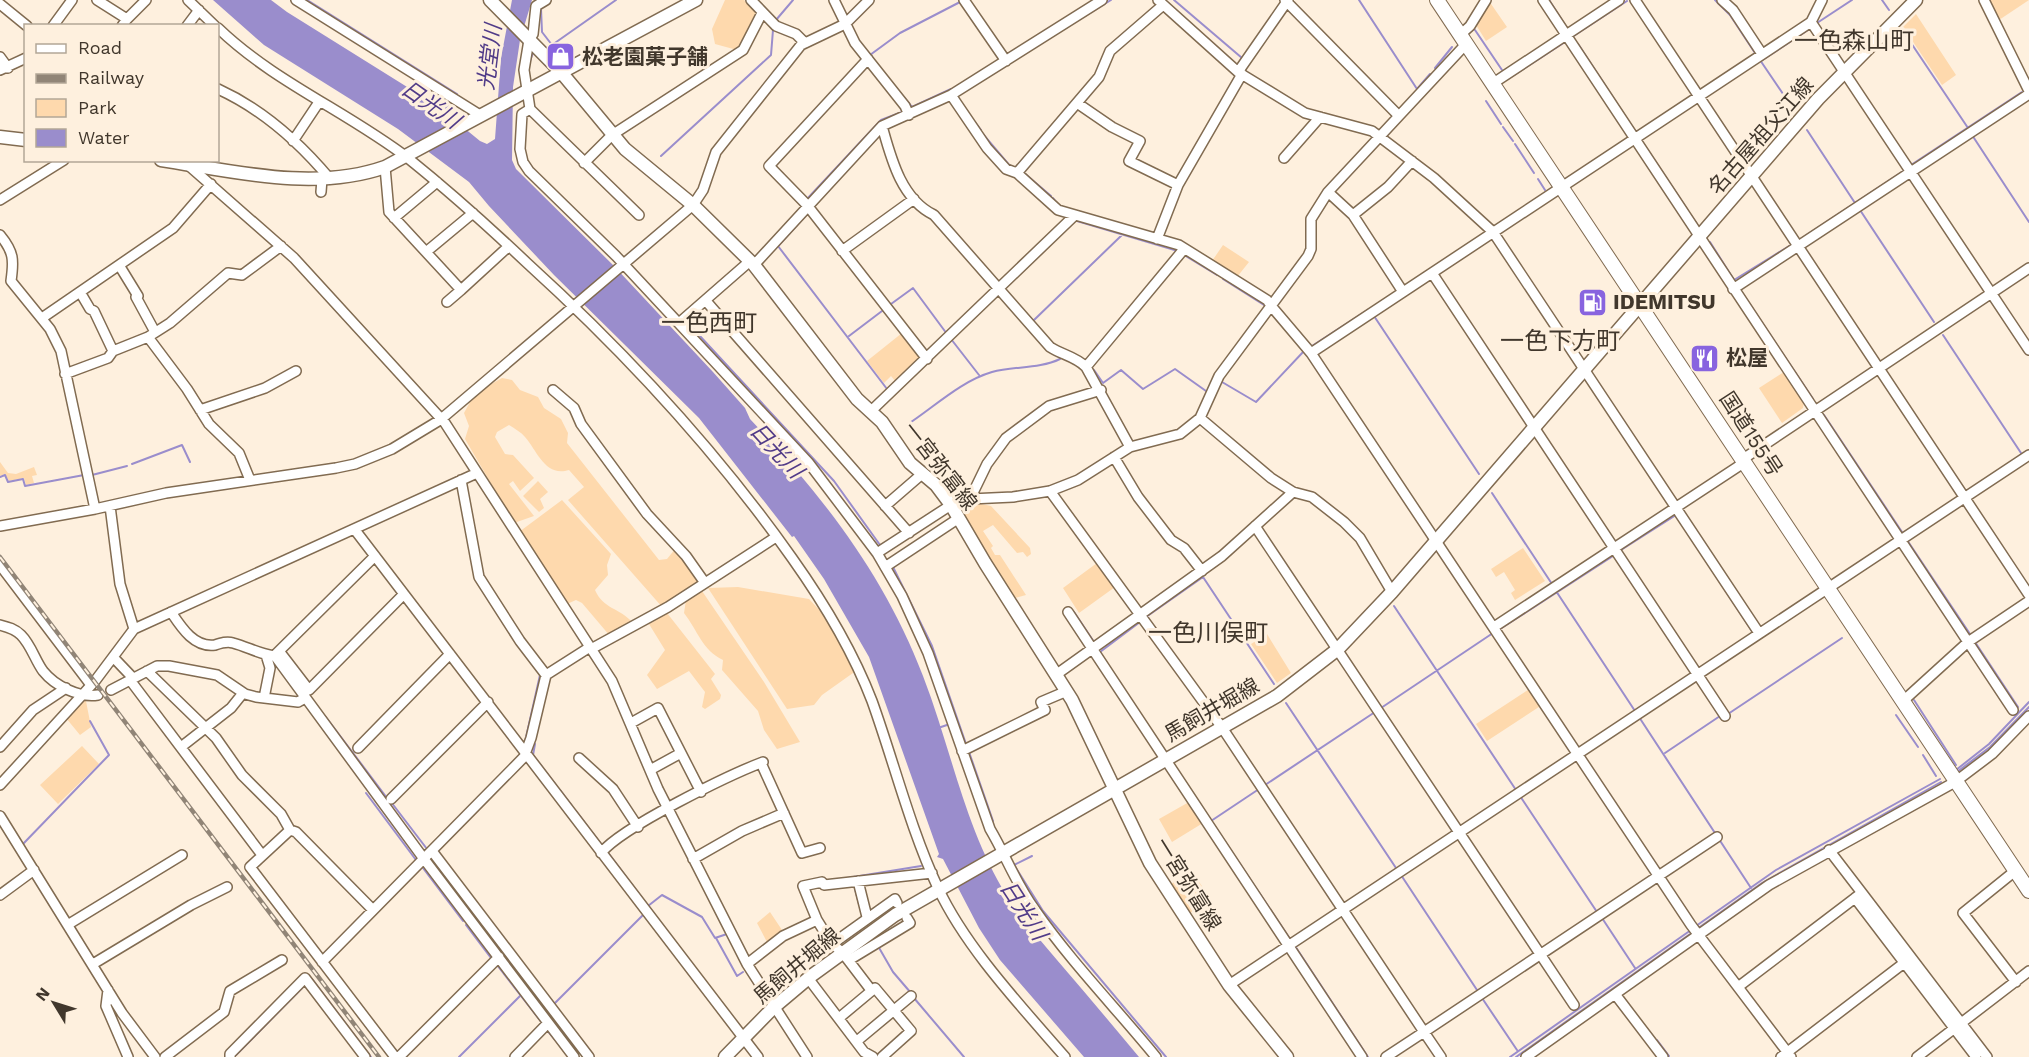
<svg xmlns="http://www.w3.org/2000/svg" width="2029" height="1057" font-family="'Work Sans','Noto Sans JP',sans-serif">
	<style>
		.green { fill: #fed9ad }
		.water { fill: #9a8dcc }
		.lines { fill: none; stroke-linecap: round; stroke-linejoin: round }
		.stream { stroke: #9a8dcc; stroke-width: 2 }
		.minor-casing { stroke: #816b51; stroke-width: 12 }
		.major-casing { stroke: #816b51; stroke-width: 15 }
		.highway-casing { stroke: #816b51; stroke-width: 16 }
		.minor { stroke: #fff; stroke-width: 9 }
		.major { stroke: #fff; stroke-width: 12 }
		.highway { stroke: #fff; stroke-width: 14 }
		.rail-casing { stroke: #918577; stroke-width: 4.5 }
		.rail { stroke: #fef0de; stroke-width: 2; stroke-dasharray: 7; stroke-linecap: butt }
		.labels { text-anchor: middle; stroke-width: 6; stroke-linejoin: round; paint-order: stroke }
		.poi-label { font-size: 21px; font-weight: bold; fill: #41372c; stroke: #fef0de; text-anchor: start }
		.street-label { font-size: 21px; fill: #41372c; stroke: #fef0de }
		.water-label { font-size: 22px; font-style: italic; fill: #513b88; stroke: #fef0de }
		.quarter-label { font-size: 24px; fill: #41372c; stroke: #fef0de }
	</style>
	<rect width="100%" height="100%" fill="#fef0de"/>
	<!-- green -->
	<path class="green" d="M 725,0 L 744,0 L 756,12 L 737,50 L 715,44 L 712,29 Z
		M 1989,0 L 2029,0 L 1999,20 Z
		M 1489,1 L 1507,27 L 1486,41 L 1476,25 Z
		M 1916,14 L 1956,75 L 1942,85 L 1903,27 Z
		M 1223,245 L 1249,262 L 1237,277 L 1212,261 Z
		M 902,333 L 919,355 L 919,361 L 896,382 L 891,376 L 884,383 L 867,361 Z
		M 1784,372 L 1804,402 L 1803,408 L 1782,423 L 1759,388 Z
		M 502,378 L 512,380 L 520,390 L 538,397 L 544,408 L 561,419 L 568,433 L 567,443 L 659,560 L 667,559 L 676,548 L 702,582 L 663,608 L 568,500 L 584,487 L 569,470 C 545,477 538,452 525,437 C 521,432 515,429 509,425 L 497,432 L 495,437 L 505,454 L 513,455 L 534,478 L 520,491 L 513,481 L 509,484 L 534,516 L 514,523 L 465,439 L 469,426 L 464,413 L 475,393 Z
		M 0,462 L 8,473 L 16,474 L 34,467 L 37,475 L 32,476 L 34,483 L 26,485 L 24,478 L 9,481 L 5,474 L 0,476 Z
		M 538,481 L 548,492 L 540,499 L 544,508 L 539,512 L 523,496 Z
		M 562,500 L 611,554 L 607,565 L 608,575 L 595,590 C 603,609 620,608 632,622 L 610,636 L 582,603 L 576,600 L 567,604 L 519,532 Z
		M 972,502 L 991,506 L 1030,548 L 1031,554 L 1027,557 L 1023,552 L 1017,553 L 993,525 L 983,531 L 993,546 L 991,548 L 995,555 L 1000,555 L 1026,595 L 1015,598 L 960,509 Z
		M 1523,548 L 1545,581 L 1515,600 L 1511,593 L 1515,590 L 1504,572 L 1496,577 L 1491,569 Z
		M 1097,563 L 1115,587 L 1079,613 L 1063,588 Z
		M 738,587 L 809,599 L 825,616 L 856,669 L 853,673 L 822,695 L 814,705 L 787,709 L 708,588 Z
		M 702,591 L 764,682 L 800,742 L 777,749 L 764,730 L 758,711 L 722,670 L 723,660 C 702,650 698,631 684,613 L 686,600 Z
		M 667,613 L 715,674 L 711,679 L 721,695 L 720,699 L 705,709 L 702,707 L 705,692 L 689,671 L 657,689 L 647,675 L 665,650 L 649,624 Z
		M 1267,634 L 1291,673 L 1277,683 L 1251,644 Z
		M 1531,688 L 1542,705 L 1487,741 L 1476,724 Z
		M 82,699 L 86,701 L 91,727 L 80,735 L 66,718 Z
		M 82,746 L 99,764 L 58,804 L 40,785 Z
		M 1189,802 L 1203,823 L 1172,842 L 1159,819 Z
		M 1192,871 L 1211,900 L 1190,913 L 1171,884 Z
		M 770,912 L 784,933 L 768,944 L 757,923 Z"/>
	<!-- water -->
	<path class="water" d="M 213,0 L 271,0 L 287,12 L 436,105 L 480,141 L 487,144 L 495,139 L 501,58 L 512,0 L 532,0 L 520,40 L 513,87 L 512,160 L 516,169 L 614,266 L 713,372 L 745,408 L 750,419 C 822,495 885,576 923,676 C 951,748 965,829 1007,896 C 1021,918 1040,940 1057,960 C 1085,992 1112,1025 1139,1057 L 1084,1057 L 1000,960 L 979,928 L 943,859 L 937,857 L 939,854 L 869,657 L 824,579 L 794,536 L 792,537 L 699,418 L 554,275 L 489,206 L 469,182 L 398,129 L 264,45 Z"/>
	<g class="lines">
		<!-- stream -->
		<path class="stream" d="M 307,0 L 457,94
			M 1174,0 L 1242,58
			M 1359,0 L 1417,89 L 1430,74
			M 1549,0 L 1565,25
			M 1715,0 L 1730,15 L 1755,53
			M 1882,0 L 1889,10
			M 541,9 L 542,32 L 552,45 L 616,0
			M 776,20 L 793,0
			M 1817,23 L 1852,0
			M 1901,28 L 1968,128
			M 1475,30 L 1502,70
			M 1572,37 L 1627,1
			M 1578,44 L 1635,131
			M 871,57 L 870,55 L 900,33 L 960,2
			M 1019,57 L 1111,0
			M 1760,60 L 1794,110
			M 530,61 L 533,53
			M 1761,61 L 1811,28
			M 1435,68 L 1452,47
			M 988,77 L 1010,63
			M 1508,79 L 1565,42
			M 901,94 L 912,107 L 951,89
			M 1486,101 L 1501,124
			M 442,113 L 448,106
			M 974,121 L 981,130
			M 1503,127 L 1513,141
			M 1807,130 L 1855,203
			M 982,133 L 1010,166
			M 1972,135 L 2029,222
			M 1641,140 L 1687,209
			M 1515,144 L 1534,173
			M 661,156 L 771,55 L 773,30
			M 1911,165 L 2022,92
			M 1024,173 L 1051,196
			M 1538,179 L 1545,190
			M 1053,198 L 1057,203
			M 807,199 L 881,120 L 902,112
			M 1860,210 L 1934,322
			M 808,213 L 778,246 L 887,389
			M 1690,214 L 1697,224
			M 1077,221 L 1178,251
			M 1500,233 L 1521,219
			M 1799,240 L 1905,170
			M 1710,242 L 1734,280
			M 1184,255 L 1217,275
			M 1223,279 L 1264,305
			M 1734,280 L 1791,245
			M 1741,291 L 1813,399
			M 891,304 L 913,288 L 947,334
			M 1374,316 L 1479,474
			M 686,321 L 834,481 L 880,545 L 884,544
			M 1033,321 L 1123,234
			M 1943,335 L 2021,453
			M 849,336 L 882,311
			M 951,339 L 979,375
			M 1312,346 L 1369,309
			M 1094,370 L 1103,383 L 1121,370 L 1143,389 L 1175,369 L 1206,391
			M 1222,382 L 1256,402 L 1304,351
			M 1824,415 L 1902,532
			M 908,424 C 934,407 961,381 992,372 C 1014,366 1039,369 1060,359
			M 132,464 L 182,445 L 190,462
			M 92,475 L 127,466
			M 0,477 L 5,475 L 8,482 L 23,479 L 25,486 L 84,475
			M 1492,493 L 1552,584
			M 1689,535 L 1752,631
			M 1907,540 L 1970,634
			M 1621,550 L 1676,515
			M 893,567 L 932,646 L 966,744
			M 1556,591 L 1635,711
			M 1394,606 L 1516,790
			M 1074,612 L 1094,642
			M 1146,617 L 1203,577 L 1274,684
			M 1500,629 L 1613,556
			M 1975,642 L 2018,707
			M 1100,652 L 1140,622
			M 1914,700 L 1956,765
			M 1286,703 L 1396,868
			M 1381,708 L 1493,633
			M 1728,714 L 1842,638
			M 1896,715 L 1918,747
			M 325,716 L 387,798
			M 1639,717 L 1751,888
			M 938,728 L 947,725
			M 525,742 L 540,675
			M 535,744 L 533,755 L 556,785
			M 969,752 L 993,821
			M 1665,753 L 1720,716
			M 1923,755 L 1936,776
			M 1956,770 L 1989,744 L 2029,702
			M 1957,772 L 1990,747 L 2029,707
			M 1265,785 L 1375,712
			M 560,790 L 572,806
			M 366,793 L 416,860
			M 1520,796 L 1597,912
			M 1196,798 L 1290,939
			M 391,802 L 427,849
			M 576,811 L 601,844
			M 1211,821 L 1259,789
			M 23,844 L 109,755 L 90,721
			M 609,854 L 645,902
			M 1032,856 L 1014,865 L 1043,911 L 1166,1057
			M 423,868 L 463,921
			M 1401,875 L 1477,990
			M 841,879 L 921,866
			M 854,885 L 859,904
			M 648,906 L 662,895 L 702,917 L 715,938 L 727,934
			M 1602,918 L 1635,968
			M 466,925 L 491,958
			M 1696,926 L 1776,870 L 1940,779
			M 1697,929 L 1762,883 L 1941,782
			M 716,938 L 737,976 L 743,972
			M 878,946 L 893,972 L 911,993
			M 1295,946 L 1368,1057
			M 497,965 L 543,1024
			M 312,979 L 371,1057
			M 914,998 L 964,1057
			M 1482,998 L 1517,1050
			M 553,1005 L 643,915
			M 546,1029 L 563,1049
			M 1657,1040 L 1669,1056
			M 236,1055 L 305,985
			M 459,1057 L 521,995
			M 1510,1057 L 1691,930
			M 1516,1057 L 1693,932"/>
		<defs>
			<path id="minor" d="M 97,0 L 127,19 L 122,26
				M 188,0 L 215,26
				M 296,0 L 480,115
				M 546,0 L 536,6 L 533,34 L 529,40 L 524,70 L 530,109 L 522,114 L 520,149 L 523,162 L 529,171 L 616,256 L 808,462 L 877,553 L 902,596 L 928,653 L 990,829 C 1006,856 1016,884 1035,910 C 1071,962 1116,1008 1156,1057
				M 751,0 L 776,26 L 796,34 L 805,43
				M 834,0 L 855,43 L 905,106 L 909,115
				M 964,0 L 1006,61
				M 1158,0 L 1238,72 L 1305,113 L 1372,131 L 1434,178 L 1493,232 L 1759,633
				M 1285,0 L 1398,115
				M 1543,0 L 2013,710
				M 1635,0 L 2029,595
				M 1722,0 L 1733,10 L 1762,54
				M 1984,0 L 2029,91
				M 0,4 L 27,26
				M 127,19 L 146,0
				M 1811,22 L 2029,350
				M 53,26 L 72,0
				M 187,26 L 199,10
				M 218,28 C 274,82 348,112 409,159 C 450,192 489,227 527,263 C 626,353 715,449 792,558 C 824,603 852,649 872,701 C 894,762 910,828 938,888 C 966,948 1021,1006 1065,1057
				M 1460,35 L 1470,26 L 1486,0
				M 0,57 L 8,68
				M 868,59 L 769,166 L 807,205 L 927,359
				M 0,70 L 26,58
				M 1238,72 L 1288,0
				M 1492,84 L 1619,0
				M 218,89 C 262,109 299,142 330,179
				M 951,95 L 987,148 L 1006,169 L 1017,173 L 1058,210 L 1179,245 L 1267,300 L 1272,307 L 1311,353 L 1691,925 L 1791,1057
				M 1077,103 L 1112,127 L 1140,141 L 1129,161 L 1178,185
				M 530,109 L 639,215
				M 882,126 C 891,158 901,199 934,215 L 1050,347 C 1062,355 1075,356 1086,367 L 1130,447
				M 293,141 L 319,102
				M 1284,158 L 1320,117
				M 584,163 L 612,135 L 743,50 L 762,13
				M 187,164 L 294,258 L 445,423 L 612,681 L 658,789 L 747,964 L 807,1057
				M 385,167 L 389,212 L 461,290 L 509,246
				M 1017,173 L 1099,77 L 1110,51 L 1162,6
				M 321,192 L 322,179
				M 1328,192 L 1353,215 L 1403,292
				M 0,200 L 64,160
				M 1353,215 L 1388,187 L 1412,161
				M 394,218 L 437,182
				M 0,235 C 14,252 14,260 11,281 L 50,329 L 61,351 L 95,509
				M 1157,239 L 1178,185 L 1242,74
				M 842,251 L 914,199
				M 426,252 L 473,213
				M 119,265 L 138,296 L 136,297 L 155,332
				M 754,265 L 882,126 L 951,95 L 1102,0
				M 1432,273 L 1725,716
				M 1733,289 L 2029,94
				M 80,292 L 90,309 L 94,311 L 113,351
				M 706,301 L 909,533
				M 447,302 L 461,290
				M 42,318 L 173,228 L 211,184
				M 679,323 L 750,261
				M 148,337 L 170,323 L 228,273 L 242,275 L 281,246
				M 1311,353 L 1811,22 L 1822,0
				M 1086,367 L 1184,249
				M 65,374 L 108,358 L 113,351 L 148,337 L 187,389 L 209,424 L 239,453 L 250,480
				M 553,390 L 574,408 L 581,424 L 647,514 L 686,556 L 705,583
				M 200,410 L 265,388 L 296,371
				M 871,411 L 1075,215
				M 1200,418 L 1271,478 L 1293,492 L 1312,497 L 1344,522 L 1360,538 L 1392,592
				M 1114,457 L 1138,497 L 1171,540 L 1184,548 L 1202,571
				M 1743,459 L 2029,268
				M 461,480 L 479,577 L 520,641 L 546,675
				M 1050,491 L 1223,729 L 1424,1032 L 1717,837
				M 970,499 L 987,464 L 1006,438 L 1049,406 L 1101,390
				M 110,506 L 120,584 L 134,629
				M 885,506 L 922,474
				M 0,526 L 95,509 L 166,493 L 336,468 L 355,464 L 392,449 L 440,420 L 693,205 L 703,190 L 716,152 L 801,45 L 845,24 L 869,0
				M 1255,526 L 1574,1005
				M 355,530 L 758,1057
				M 877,553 L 951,505 L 970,499 L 1013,497 L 1050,491 L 1078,480 L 1130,447 L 1180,434 L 1200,418 L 1219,376 L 1308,256 L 1311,249 L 1311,219 L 1328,192 L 1466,44
				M 0,565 L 91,685
				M 885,567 L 959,518
				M 171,612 C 181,627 194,648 215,645 C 221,643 227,641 233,643 C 248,647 259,654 275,656 L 424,859 L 574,1057
				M 1068,612 L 1362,1057
				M 0,625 C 8,627 15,629 21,635 C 31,645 35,660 43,671 C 55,686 79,698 98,695
				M 1494,627 L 1745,462
				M 591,649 L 668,607 L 776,537
				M 279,651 L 309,690 L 404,594
				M 276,654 L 375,556
				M 113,657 L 133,678
				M 147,671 L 216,738 L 242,775 L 281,814 L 290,830 L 250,867 L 395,1057
				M 1057,674 L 1222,556 L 1293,492
				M 130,680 L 262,855
				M 111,690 L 157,666 L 169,666 L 217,675 L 245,694 L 256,697 L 298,702 L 305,698
				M 264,698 L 270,668 L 266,655
				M 1902,702 L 1968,642 L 2029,601
				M 631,723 L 658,708 L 701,792
				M 0,747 L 33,710 L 66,688
				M 181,747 L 231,708 L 243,693
				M 358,748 L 450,654
				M 962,751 L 1045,710 L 1041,702 L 1067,691
				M 579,758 L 613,789 L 638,827
				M 761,763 L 802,853 L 820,848
				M 650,770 L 681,753
				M 0,785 L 95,681 L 134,629 L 477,473
				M 391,799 L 488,702
				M 0,816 L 122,1013 L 155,1057
				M 290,830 L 296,832 L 373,910
				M 1829,850 L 1862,893
				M 432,851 L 589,1057
				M 601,853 C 622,827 729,775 763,762
				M 693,859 L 742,831 L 784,813
				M 2015,871 L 1963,913 L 2016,982
				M 858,881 L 867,917
				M 0,895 L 34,870
				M 1855,898 L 1862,893 L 1987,1057
				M 69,924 L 182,855
				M 832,944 L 895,899 L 897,903
				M 849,960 L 910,923 L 907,918
				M 322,962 L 524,757 L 531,738 L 546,675 L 590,647
				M 93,964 L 191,905 L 227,887
				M 747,964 L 783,936 L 817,920
				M 808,978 L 864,1052 L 873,1057
				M 1229,985 L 2029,455
				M 1738,987 L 1855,898 L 1976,1057
				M 108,990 L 106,1006 L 128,1057
				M 871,990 L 842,952 L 832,944 L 817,920 L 803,886 L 822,882 L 824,885 L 932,873
				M 1615,994 L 1663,1057
				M 839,1018 L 875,988 L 911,1031 L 882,1057
				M 857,1041 L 911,996
				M 165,1057 L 224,1012 L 230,991 L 282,960
				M 230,1057 L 230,1054 L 305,978 L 365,1057
				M 399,1057 L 499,957
				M 515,1057 L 548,1023
				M 1386,1057 L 1424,1032 L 1441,1057
				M 1526,1057 L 1769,885 L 1955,782 L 1992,754 L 2029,716
				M 1781,1057 L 1904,963
				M 1917,1057 L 2029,971"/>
			<path id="major" d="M 490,0 L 561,72 L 625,149 L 693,205 L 754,265 L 857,399 L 882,422 L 910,463 L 936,485 L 951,505 L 985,563 L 1072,700 L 1150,863 L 1229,985 L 1287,1057
				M 0,137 L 26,140
				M 161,160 C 233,171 314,192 385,167 L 696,0
				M 725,1057 L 773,1008 L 811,976 L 895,915 L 1277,696 L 1338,649 L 1392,592 L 1818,99 L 1916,0"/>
			<path id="highway" d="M 1437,0 L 2029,891"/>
		</defs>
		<!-- minor casing -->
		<use href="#minor" class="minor-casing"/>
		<!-- major casing -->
		<use href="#major" class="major-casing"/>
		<!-- highway casing -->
		<use href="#highway" class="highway-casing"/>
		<!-- minor -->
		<use href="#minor" class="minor"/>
		<!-- major -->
		<use href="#major" class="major"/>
		<!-- highway -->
		<use href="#highway" class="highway"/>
		<defs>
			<path id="rail" d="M 0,557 L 379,1057"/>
		</defs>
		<!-- rail casing -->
		<use href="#rail" class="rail-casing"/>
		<!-- rail -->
		<use href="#rail" class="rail"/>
	</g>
	<!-- icons -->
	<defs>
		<symbol id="shop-square" viewBox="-11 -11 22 22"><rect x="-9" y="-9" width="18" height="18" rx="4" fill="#8864df" stroke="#fef0de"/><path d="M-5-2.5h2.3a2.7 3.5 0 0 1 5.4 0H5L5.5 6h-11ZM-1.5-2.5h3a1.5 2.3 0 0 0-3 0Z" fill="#fff"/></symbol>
		<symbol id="fuel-square" viewBox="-11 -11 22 22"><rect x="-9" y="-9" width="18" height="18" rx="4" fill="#8864df" stroke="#fef0de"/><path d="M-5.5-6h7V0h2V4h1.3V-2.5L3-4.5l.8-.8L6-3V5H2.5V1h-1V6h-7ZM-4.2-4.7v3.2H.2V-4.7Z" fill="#fff"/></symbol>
		<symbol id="restaurant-square" viewBox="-11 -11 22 22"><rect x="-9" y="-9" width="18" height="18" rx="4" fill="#8864df" stroke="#fef0de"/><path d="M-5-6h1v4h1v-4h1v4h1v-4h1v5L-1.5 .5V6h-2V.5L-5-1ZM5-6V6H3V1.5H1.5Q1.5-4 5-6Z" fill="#fff"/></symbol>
	</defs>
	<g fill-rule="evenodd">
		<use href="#shop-square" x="544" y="40" width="33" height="33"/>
		<use href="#fuel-square" x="1576" y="286" width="33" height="33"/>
		<use href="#restaurant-square" x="1688" y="342" width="33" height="33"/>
	</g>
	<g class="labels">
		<!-- poi labels -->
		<g class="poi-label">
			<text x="582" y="64">松老園菓子舗</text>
			<text x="1613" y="309">IDEMITSU</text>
			<text x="1726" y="365">松屋</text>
		</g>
		<!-- street labels -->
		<g class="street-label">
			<text transform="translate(1761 136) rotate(-49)" y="7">名古屋祖父江線</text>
			<text transform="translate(1751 434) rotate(57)" y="7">国道155号</text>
			<text transform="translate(940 466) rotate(52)" y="7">一宮弥富線</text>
			<text transform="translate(1212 710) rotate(-30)" y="7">馬飼井堀線</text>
			<text transform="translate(1188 884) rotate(58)" y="7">一宮弥富線</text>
			<text transform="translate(797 966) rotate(-40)" y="7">馬飼井堀線</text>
		</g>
		<!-- water labels -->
		<g class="water-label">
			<text transform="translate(489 57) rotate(-83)" y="8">光堂川</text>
			<text transform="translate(431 104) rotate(35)" y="8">日光川</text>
			<text transform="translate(777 450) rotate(47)" y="8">日光川</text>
			<text transform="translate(1024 910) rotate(57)" y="8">日光川</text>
		</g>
		<!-- quarter labels -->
		<g class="quarter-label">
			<text x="1854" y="49">一色森山町</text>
			<text x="709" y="331">一色西町</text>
			<text x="1560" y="349">一色下方町</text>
			<text x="1208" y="641">一色川俣町</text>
		</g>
	</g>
	<!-- legend -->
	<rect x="24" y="24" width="195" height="138" fill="#fef0de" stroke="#b2a697" stroke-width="1.5"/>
	<rect x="36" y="44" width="30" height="9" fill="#ffffff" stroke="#b2a697" stroke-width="1.5"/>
	<text x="78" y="54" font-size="18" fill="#41372c">Road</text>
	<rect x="36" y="74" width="30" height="9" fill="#918577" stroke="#b2a697" stroke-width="1.5"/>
	<text x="78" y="84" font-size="18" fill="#41372c">Railway</text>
	<rect x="36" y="99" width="30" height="18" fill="#fed9ad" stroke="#b2a697" stroke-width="1.5"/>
	<text x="78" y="114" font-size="18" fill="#41372c">Park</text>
	<rect x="36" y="129" width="30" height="18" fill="#9a8dcc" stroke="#b2a697" stroke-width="1.5"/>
	<text x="78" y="144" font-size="18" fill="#41372c">Water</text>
	<!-- north arrow -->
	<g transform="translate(54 1003) rotate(308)" stroke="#fef0de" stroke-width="4.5" paint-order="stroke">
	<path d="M0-4.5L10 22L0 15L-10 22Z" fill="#41372c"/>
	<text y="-9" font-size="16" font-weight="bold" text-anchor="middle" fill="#41372c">N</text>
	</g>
</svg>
